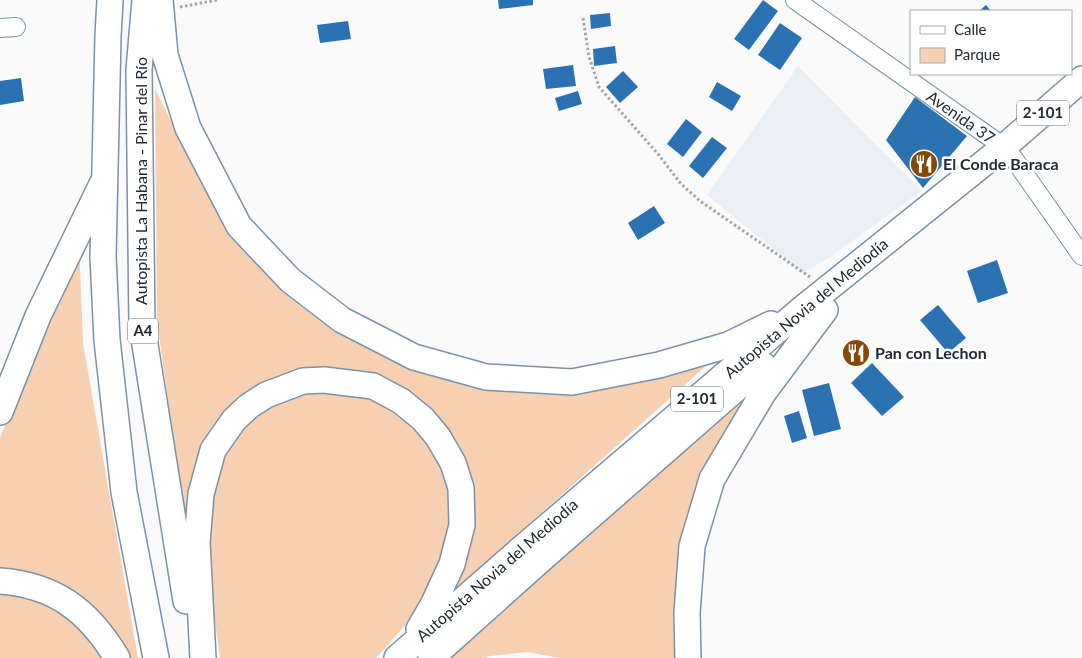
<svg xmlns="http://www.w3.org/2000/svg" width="1082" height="658" font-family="Lato,sans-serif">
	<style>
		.built { fill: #e9eff5 }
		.green { fill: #f7cfb1 }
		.building { fill: #2b72b3 }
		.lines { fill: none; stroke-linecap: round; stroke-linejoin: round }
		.minor-casing { stroke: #7b92a9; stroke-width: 20 }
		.highway-casing { stroke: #7b92a9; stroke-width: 28 }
		.path { stroke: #a2a6aa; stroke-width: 3; stroke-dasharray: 2.5 2.5; stroke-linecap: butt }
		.minor { stroke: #fff; stroke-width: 18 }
		.highway { stroke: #fff; stroke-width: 25 }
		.labels { text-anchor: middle; stroke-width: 5; stroke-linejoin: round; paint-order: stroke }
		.shield { fill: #fff; stroke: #646b72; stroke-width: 1 }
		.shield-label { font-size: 15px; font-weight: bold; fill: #222b35 }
		.street-label { font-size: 16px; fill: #222b35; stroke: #fff }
		.poi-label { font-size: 16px; font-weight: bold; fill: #222b35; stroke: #fff; text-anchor: start }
	</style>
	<rect width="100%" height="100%" fill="#fafafa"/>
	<!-- built -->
	<path class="built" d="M 798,66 L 922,191 L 827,259 L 803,273 L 707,195 Z"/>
	<!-- green -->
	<path class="green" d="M 155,89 L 204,187 L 243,248 L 302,307 L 383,355 L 461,384 L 529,392 L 635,384 L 716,357 L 446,598 L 470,526 L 403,390 L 250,394 L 187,538 L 157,320 Z
		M 79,243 L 83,343 L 138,658 L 124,658 L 107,628 L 0,573 L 0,438 Z
		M 308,390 L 353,392 L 385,401 L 416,425 L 441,459 L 453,495 L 452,525 L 438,571 L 415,614 L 376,658 L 220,658 L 209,577 L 209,513 L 215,467 L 235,433 L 271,404 Z
		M 740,404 L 713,458 L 679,658 L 559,658 L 528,652 L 490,656 L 485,658 L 446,658 L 614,510 Z
		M 0,590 L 28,595 L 64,612 L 97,642 L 105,658 L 0,658 Z"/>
	<!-- building -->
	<path class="building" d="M 498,0 L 533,0 L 533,5 L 499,9 Z
		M 763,0 L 778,11 L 749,50 L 734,39 Z
		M 986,5 L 991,11 L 979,11 Z
		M 610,13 L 611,26 L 591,29 L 590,15 Z
		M 348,21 L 351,39 L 320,43 L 317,25 Z
		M 780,23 L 802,38 L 780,70 L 758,55 Z
		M 615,46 L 617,63 L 594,66 L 593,49 Z
		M 573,65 L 576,86 L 546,89 L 543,69 Z
		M 623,71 L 638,87 L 620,103 L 606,87 Z
		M 21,78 L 24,101 L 0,105 L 0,81 Z
		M 717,82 L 741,96 L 732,111 L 709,97 Z
		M 578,91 L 582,104 L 559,111 L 555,98 Z
		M 915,97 L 967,136 L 923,188 L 886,140 Z
		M 686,119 L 702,132 L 683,157 L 667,144 Z
		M 712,137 L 727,148 L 703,178 L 689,166 Z
		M 654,206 L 665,223 L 638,240 L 628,223 Z
		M 997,260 L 1008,293 L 978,303 L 967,271 Z
		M 938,305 L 966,338 L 948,353 L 920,320 Z
		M 872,363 L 904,397 L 882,416 L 851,383 Z
		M 829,383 L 841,429 L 814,436 L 802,390 Z
		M 799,411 L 807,438 L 792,443 L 784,416 Z"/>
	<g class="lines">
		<defs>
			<path id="minor" d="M 795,0 L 1004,147 L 1014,159 L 1082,256
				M 0,28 L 16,27"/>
			<path id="highway" d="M 110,0 L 108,36 L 103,257 L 107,340 L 124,492 L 156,658
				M 145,0 L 139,70 L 142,326 L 186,601
				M 160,0 L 165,55 L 188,128 L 239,226 L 290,280 L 342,320 L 414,357 L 486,377 L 572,382 L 659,365 L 728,345 L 771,324
				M 0,412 L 38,316 L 102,184
				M 0,581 C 55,585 89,611 117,658
				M 203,658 L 197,542 L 201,494 L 213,450 L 234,420 L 249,406 L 266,395 L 303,381 L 324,380 L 373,386 L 401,401 L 423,419 L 438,437 L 453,463 L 461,488 L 462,525 L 452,564 L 433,605 L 419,629
				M 397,658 L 520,550 L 802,309 L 1004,147 L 1082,79
				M 431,658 L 537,563 L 763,365
				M 688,658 L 687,613 L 692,546 L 712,479 L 763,393 L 825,310"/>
		</defs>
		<!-- minor casing -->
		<use href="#minor" class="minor-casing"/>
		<!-- highway casing -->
		<use href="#highway" class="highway-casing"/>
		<!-- path -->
		<path class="path" d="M 180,7 L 217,0
			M 583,18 L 589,57 L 599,87 L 658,154 L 681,184 L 700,201 L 810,277"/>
		<!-- minor -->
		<use href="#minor" class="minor"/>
		<!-- highway -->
		<use href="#highway" class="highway"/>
	</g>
	<!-- icons -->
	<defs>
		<symbol id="restaurant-disc" viewBox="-11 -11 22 22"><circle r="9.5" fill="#854806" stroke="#fff"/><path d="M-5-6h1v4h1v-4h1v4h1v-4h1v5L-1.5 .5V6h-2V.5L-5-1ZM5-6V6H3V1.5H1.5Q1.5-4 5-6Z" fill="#fff"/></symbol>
	</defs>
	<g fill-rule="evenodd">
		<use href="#restaurant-disc" x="908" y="148" width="32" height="32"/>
		<use href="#restaurant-disc" x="840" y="337" width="32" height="32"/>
	</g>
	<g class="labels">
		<!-- shield labels -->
		<g class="shield">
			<rect x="1017" y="100.5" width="52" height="25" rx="4"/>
			<rect x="128" y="318.5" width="30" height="25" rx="4"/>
			<rect x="671" y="386.5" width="52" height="25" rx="4"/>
		</g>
		<g class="shield-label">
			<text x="1043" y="118">2-101</text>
			<text x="143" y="336">A4</text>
			<text x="697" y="404">2-101</text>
		</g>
		<!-- street labels -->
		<g class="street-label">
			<text transform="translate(961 117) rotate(35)" y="6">Avenida 37</text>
			<text transform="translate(141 181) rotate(-90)" y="6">Autopista La Habana - Pinar del Río</text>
			<text transform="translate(806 308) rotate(-40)" y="6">Autopista Novia del Mediodía</text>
			<text transform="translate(497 570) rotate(-41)" y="6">Autopista Novia del Mediodía</text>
		</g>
		<!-- poi labels -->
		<g class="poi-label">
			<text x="943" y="170">El Conde Baraca</text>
			<text x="875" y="359">Pan con Lechon</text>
		</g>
	</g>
	<!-- legend -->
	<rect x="910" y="10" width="162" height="65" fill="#ffffff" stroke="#a7aaae"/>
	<rect x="920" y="26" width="25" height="8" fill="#ffffff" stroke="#a7aaae"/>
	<text x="954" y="35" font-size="15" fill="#222b35">Calle</text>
	<rect x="920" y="48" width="25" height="15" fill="#f7cfb1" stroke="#a7aaae"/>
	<text x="954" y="60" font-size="15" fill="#222b35">Parque</text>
</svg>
